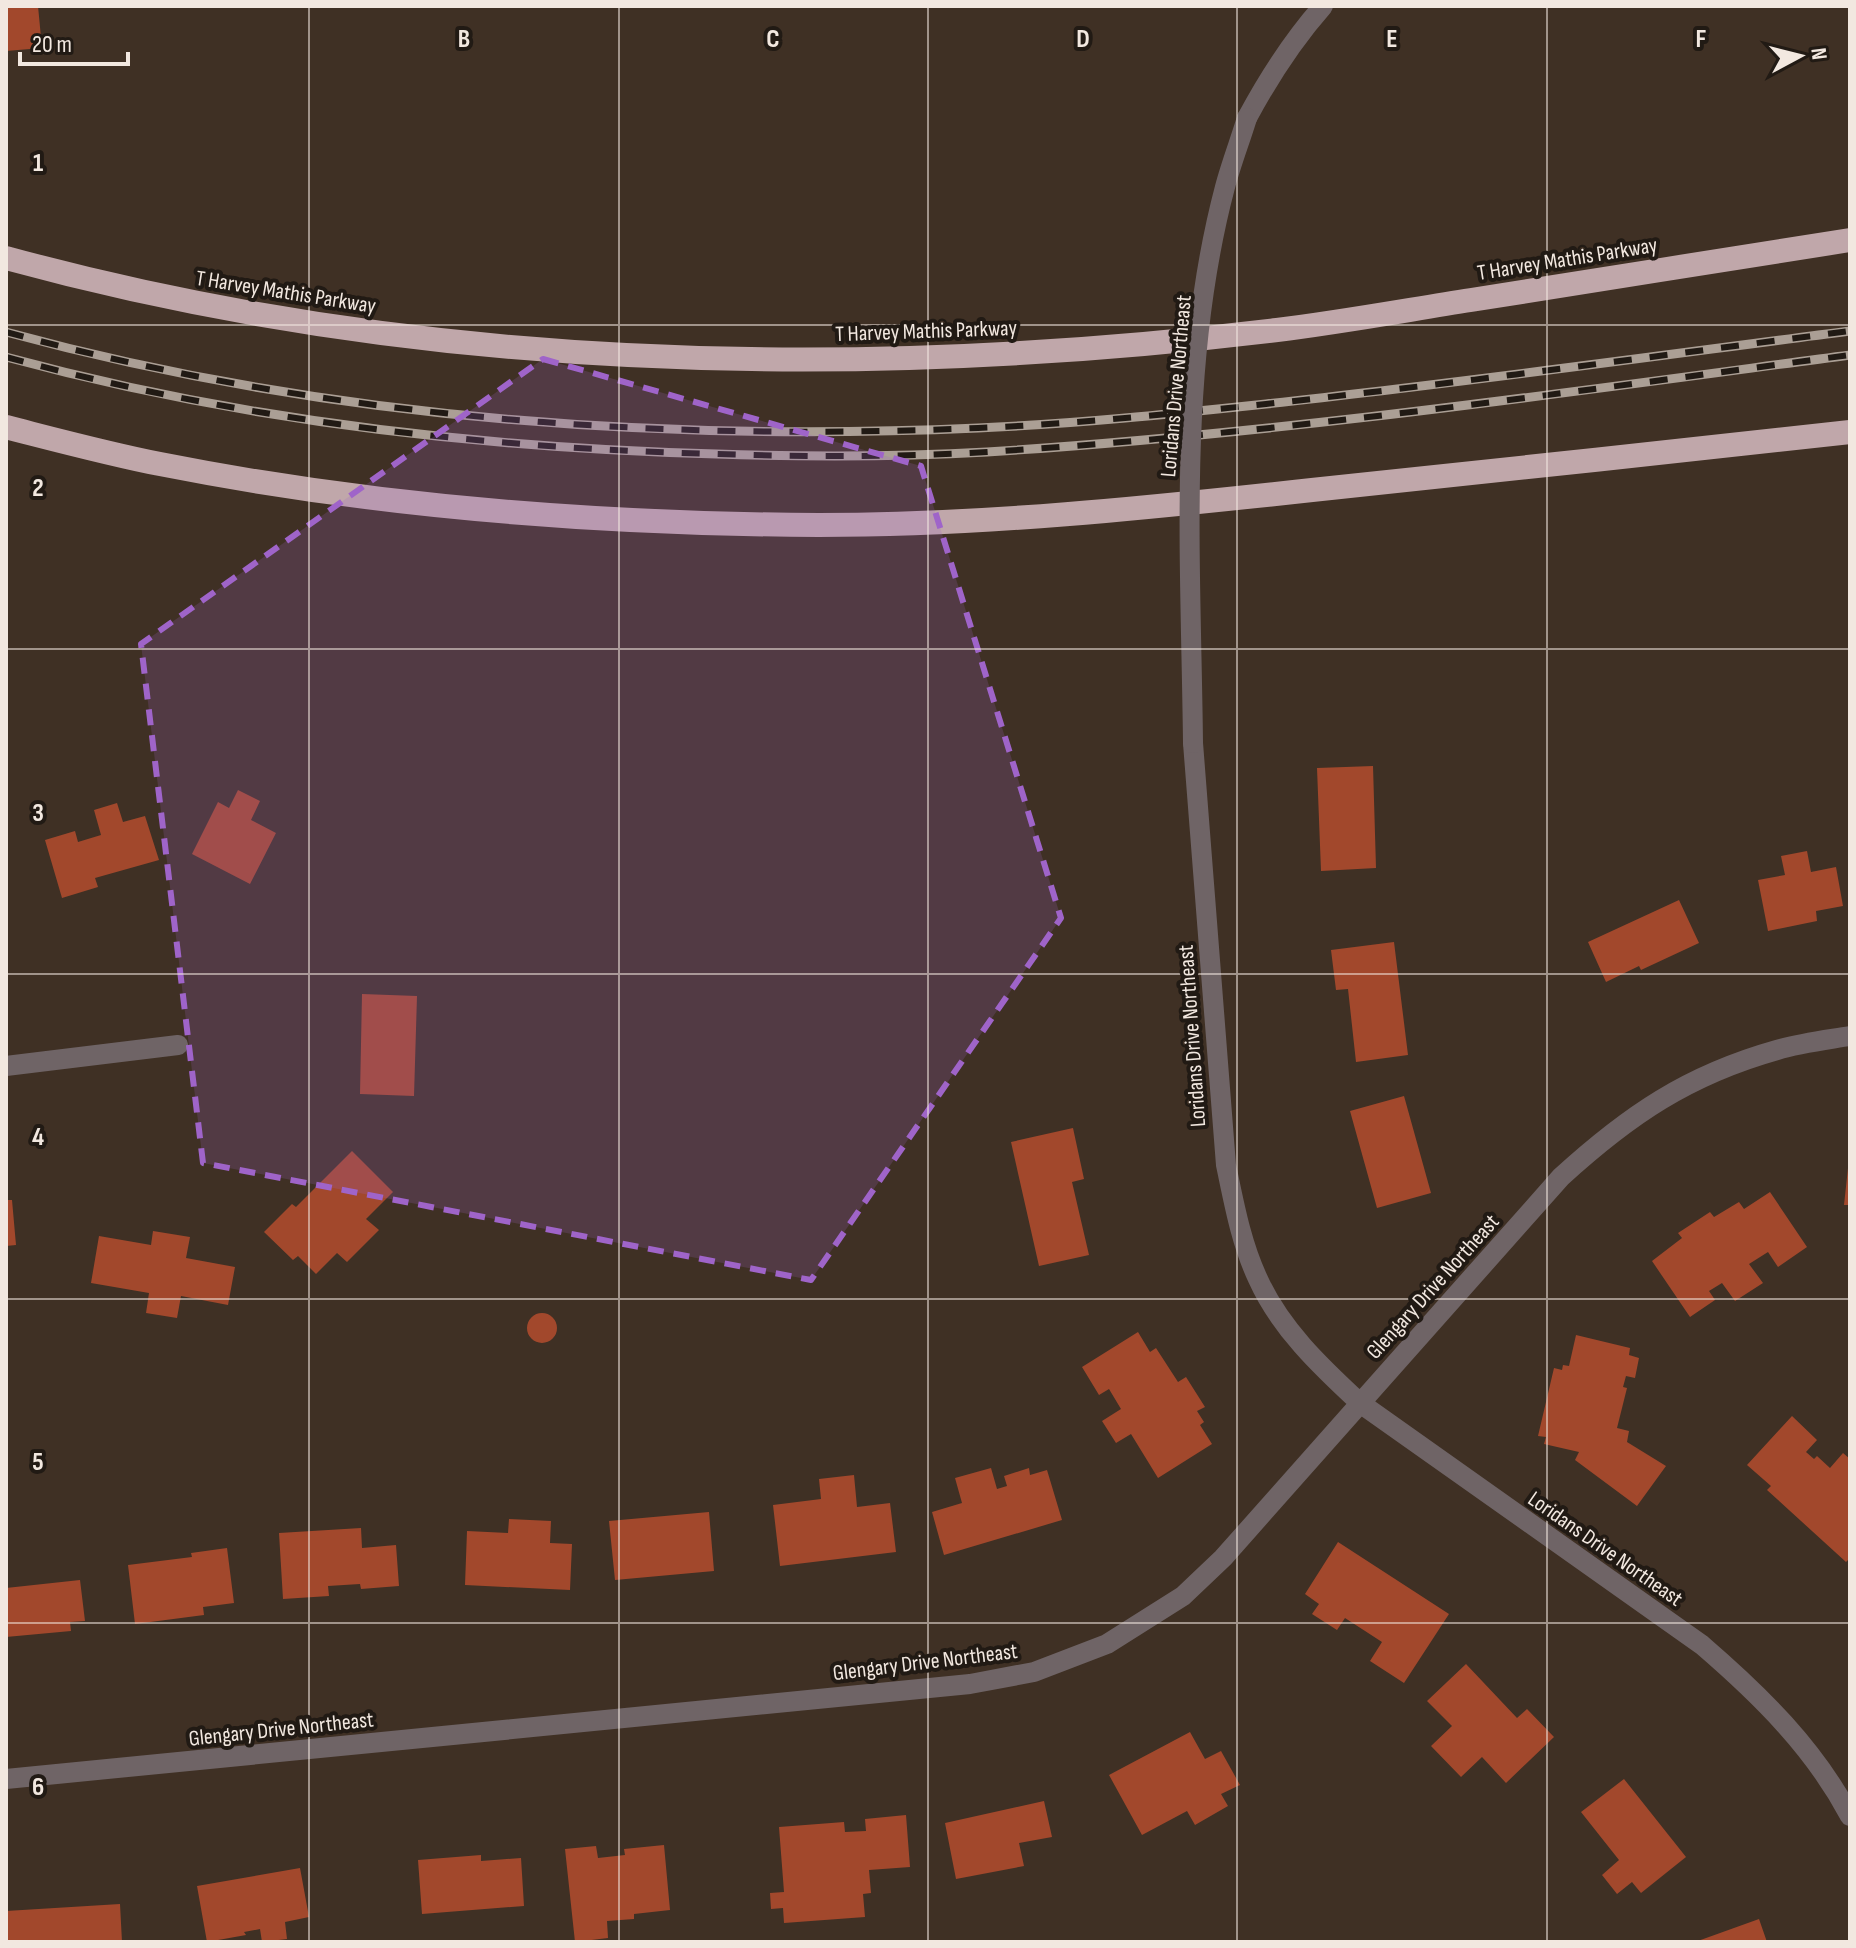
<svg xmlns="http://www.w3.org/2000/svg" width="1856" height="1948" font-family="'Sofia Sans Condensed',sans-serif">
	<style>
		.building { fill: #a2482c }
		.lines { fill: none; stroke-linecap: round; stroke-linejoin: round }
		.minor { stroke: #6f6466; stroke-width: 20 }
		.motorway { stroke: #c0a7aa; stroke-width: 24 }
		.rail-casing { stroke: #ab9f95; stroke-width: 9 }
		.rail { stroke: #211a14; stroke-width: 6; stroke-dasharray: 18; stroke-linecap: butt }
		.minor-bridge { stroke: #6f6466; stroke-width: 20 }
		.marked { fill: #9f64c9; fill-opacity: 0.2; stroke: #9f64c9; stroke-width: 6; stroke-dasharray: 16 10; stroke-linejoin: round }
		.grid { fill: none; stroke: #f2e8e0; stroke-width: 2; stroke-opacity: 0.55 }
		.labels { text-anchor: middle; stroke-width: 8; stroke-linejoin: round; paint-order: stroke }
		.street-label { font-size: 22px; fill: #f2e8e0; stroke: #211a14 }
		.grid-label { font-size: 26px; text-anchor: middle; font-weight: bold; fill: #f2e8e0; stroke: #211a14; stroke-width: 8; stroke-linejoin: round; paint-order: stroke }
	</style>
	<rect width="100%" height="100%" fill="#3f3024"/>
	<!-- building -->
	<path class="building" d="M 6,6 L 38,6 L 42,48 L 6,51 Z
		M 1373,766 L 1376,868 L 1321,871 L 1317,768 Z
		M 238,790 L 260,801 L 251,820 L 276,833 L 250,884 L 192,854 L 218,802 L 229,808 Z
		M 117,803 L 123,822 L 145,816 L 159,860 L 95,878 L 98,887 L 62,898 L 45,840 L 75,831 L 78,842 L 101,835 L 94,810 Z
		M 1807,851 L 1811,872 L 1836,867 L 1843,906 L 1816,911 L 1817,921 L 1768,931 L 1758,880 L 1785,875 L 1781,856 Z
		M 1679,900 L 1699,943 L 1641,970 L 1639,966 L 1606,982 L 1588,942 Z
		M 1394,942 L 1408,1055 L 1356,1062 L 1348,989 L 1336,990 L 1331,950 Z
		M 362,994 L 417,996 L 414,1096 L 360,1094 Z
		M 1404,1096 L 1431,1193 L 1377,1208 L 1350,1111 Z
		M 1073,1128 L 1084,1179 L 1072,1182 L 1089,1255 L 1039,1266 L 1011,1142 Z
		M 352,1151 L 393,1192 L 366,1219 L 379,1230 L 347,1262 L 337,1253 L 316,1274 L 298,1256 L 293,1260 L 264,1232 L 292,1204 L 296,1207 Z
		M 1848,1168 L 1850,1168 L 1850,1205 L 1844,1205 Z
		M 1770,1192 L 1807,1247 L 1778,1267 L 1768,1252 L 1749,1264 L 1763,1283 L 1735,1301 L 1722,1283 L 1709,1291 L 1715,1300 L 1690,1317 L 1652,1261 L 1682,1238 L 1678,1233 L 1710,1212 L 1714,1217 L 1739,1202 L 1744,1209 Z
		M 6,1200 L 12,1200 L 16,1245 L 6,1246 Z
		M 153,1231 L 190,1237 L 186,1258 L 235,1267 L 228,1305 L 181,1296 L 177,1318 L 146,1313 L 149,1293 L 91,1283 L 99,1236 L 151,1245 Z
		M527 1328a15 15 0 1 1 30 0a15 15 0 1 1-30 0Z
		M 1138,1332 L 1150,1352 L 1156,1348 L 1178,1382 L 1186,1377 L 1205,1407 L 1197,1411 L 1204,1422 L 1200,1425 L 1212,1444 L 1158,1478 L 1131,1434 L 1116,1443 L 1102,1421 L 1121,1409 L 1109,1389 L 1099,1395 L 1082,1367 Z
		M 1576,1335 L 1630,1348 L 1629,1355 L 1639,1358 L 1635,1378 L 1626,1376 L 1623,1387 L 1627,1388 L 1617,1428 L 1629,1431 L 1627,1442 L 1666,1466 L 1637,1506 L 1575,1460 L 1579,1452 L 1544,1444 L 1546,1437 L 1538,1436 L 1554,1368 L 1562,1370 L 1563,1365 L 1569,1366 Z
		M 1792,1416 L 1817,1440 L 1806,1452 L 1814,1459 L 1817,1456 L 1830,1468 L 1843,1453 L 1850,1459 L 1850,1558 L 1846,1562 L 1767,1490 L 1771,1486 L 1747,1465 Z
		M 991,1468 L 997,1489 L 1007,1486 L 1004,1476 L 1029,1468 L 1030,1475 L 1047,1470 L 1062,1520 L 944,1555 L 932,1512 L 962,1503 L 955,1478 Z
		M 854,1475 L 857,1507 L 890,1503 L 896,1552 L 780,1566 L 773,1505 L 821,1499 L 819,1479 Z
		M 709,1512 L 714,1571 L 615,1580 L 609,1521 Z
		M 509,1519 L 551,1521 L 550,1543 L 572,1544 L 570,1590 L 465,1585 L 467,1531 L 508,1533 Z
		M 361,1528 L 362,1548 L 396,1545 L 399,1586 L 361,1589 L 360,1584 L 328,1586 L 329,1596 L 283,1599 L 279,1533 Z
		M 1338,1542 L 1449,1614 L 1404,1683 L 1370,1661 L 1382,1642 L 1345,1618 L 1337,1630 L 1312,1614 L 1319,1604 L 1305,1594 Z
		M 227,1548 L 234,1603 L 203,1607 L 204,1615 L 135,1624 L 128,1565 L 192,1557 L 191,1553 Z
		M 80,1580 L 85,1621 L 70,1622 L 71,1631 L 6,1637 L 6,1588 Z
		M 1466,1664 L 1517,1718 L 1527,1709 L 1554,1737 L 1506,1783 L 1482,1757 L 1461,1777 L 1431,1746 L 1452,1726 L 1427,1701 Z
		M 1190,1732 L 1205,1759 L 1221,1751 L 1240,1785 L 1221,1794 L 1228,1806 L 1195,1825 L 1187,1811 L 1142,1835 L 1109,1775 Z
		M 1624,1779 L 1686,1857 L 1641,1893 L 1632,1882 L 1617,1894 L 1602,1875 L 1619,1860 L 1581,1812 Z
		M 1044,1801 L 1052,1837 L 1019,1843 L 1024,1866 L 956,1879 L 945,1823 Z
		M 906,1815 L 910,1867 L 869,1870 L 871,1893 L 863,1894 L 865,1917 L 784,1923 L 783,1908 L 771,1909 L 770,1893 L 784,1892 L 779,1827 L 844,1822 L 845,1832 L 866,1831 L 865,1819 Z
		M 664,1845 L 670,1910 L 634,1914 L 634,1919 L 607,1921 L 608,1938 L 575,1942 L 565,1849 L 596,1846 L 598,1858 L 625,1855 L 624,1849 Z
		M 481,1855 L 481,1861 L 521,1858 L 524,1906 L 422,1914 L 418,1860 Z
		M 300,1868 L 309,1917 L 285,1922 L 287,1939 L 262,1942 L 260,1929 L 244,1932 L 246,1935 L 207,1942 L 197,1886 Z
		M 120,1904 L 122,1942 L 7,1942 L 6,1911 Z
		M 1759,1919 L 1767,1942 L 1695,1942 Z"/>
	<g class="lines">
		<!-- minor -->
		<path class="minor" d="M 1247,118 C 1269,77 1292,41 1323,6
			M 1193,743 L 1226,1165 C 1234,1203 1241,1243 1258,1279 C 1280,1328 1320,1366 1360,1403 L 1702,1645 C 1760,1695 1814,1748 1850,1816
			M 6,1066 L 178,1045
			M 6,1779 L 970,1684 L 1034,1672 L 1107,1644 L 1183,1596 L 1223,1558 L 1561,1177 C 1629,1115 1688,1075 1777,1050 C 1800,1043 1826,1040 1850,1036"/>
		<!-- motorway -->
		<path class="motorway" d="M 6,258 C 419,371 854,381 1277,330 C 1342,322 1407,310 1471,300 C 1597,280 1724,260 1850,240
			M 6,427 C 57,440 109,454 160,464 C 377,507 598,524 819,525 C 984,525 1148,508 1312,490 C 1491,471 1671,452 1850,432"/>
		<defs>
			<path id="rail" d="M 6,332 C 321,418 653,442 978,428 C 1074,424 1171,414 1266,404 C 1461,383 1656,356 1850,331
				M 6,357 C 238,420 477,448 717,454 C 807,457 897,457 987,452 C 1276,434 1563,393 1850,355"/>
		</defs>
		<!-- rail casing -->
		<use href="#rail" class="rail-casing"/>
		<!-- rail -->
		<use href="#rail" class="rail"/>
		<!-- minor-bridge -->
		<path class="minor-bridge" d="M 1193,743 C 1191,559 1177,368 1225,187 C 1231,164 1240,141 1247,118"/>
	</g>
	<!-- marked area -->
	<path class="marked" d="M 543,359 L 921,466 L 1061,918 L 811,1280 L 203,1163 L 141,644 Z"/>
	<!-- grid -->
	<path class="grid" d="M 309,6 L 309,1942M 619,6 L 619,1942M 928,6 L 928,1942M 1237,6 L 1237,1942M 1547,6 L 1547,1942M 6,325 L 1850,325M 6,649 L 1850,649M 6,974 L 1850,974M 6,1299 L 1850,1299M 6,1623 L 1850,1623"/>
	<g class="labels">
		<!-- street labels -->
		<g class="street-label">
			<text transform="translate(1567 258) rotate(-9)" y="8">T Harvey Mathis Parkway</text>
			<text transform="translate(286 291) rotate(9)" y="8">T Harvey Mathis Parkway</text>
			<text transform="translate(926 330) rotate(-2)" y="8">T Harvey Mathis Parkway</text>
			<text transform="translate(1175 386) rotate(-85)" y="8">Loridans Drive Northeast</text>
			<text transform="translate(1191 1036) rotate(-94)" y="8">Loridans Drive Northeast</text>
			<text transform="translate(1432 1286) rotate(-48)" y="8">Glengary Drive Northeast</text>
			<text transform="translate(1606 1548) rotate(35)" y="8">Loridans Drive Northeast</text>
			<text transform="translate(925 1661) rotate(-7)" y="8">Glengary Drive Northeast</text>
			<text transform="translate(281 1728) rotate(-6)" y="8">Glengary Drive Northeast</text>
		</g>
	</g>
	<g class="grid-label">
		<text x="464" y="47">B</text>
		<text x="773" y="47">C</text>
		<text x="1083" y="47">D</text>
		<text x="1392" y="47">E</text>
		<text x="1701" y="47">F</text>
		<text x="38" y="171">1</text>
		<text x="38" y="496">2</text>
		<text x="38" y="821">3</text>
		<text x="38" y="1145">4</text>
		<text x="38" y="1470">5</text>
		<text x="38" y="1795">6</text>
	</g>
	<!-- border -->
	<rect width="1856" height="1948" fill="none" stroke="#f2e8e0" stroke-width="16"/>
	<!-- north arrow -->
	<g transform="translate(1800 56) rotate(83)" stroke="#211a14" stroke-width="6" paint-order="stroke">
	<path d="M0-6L14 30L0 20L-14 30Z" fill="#f2e8e0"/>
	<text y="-12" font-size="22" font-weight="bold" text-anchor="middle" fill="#f2e8e0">N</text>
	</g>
	<!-- scale -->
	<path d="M20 52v12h108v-12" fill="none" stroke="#f2e8e0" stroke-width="4"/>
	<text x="32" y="52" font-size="24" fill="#f2e8e0" stroke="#211a14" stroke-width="6" paint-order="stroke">20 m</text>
</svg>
